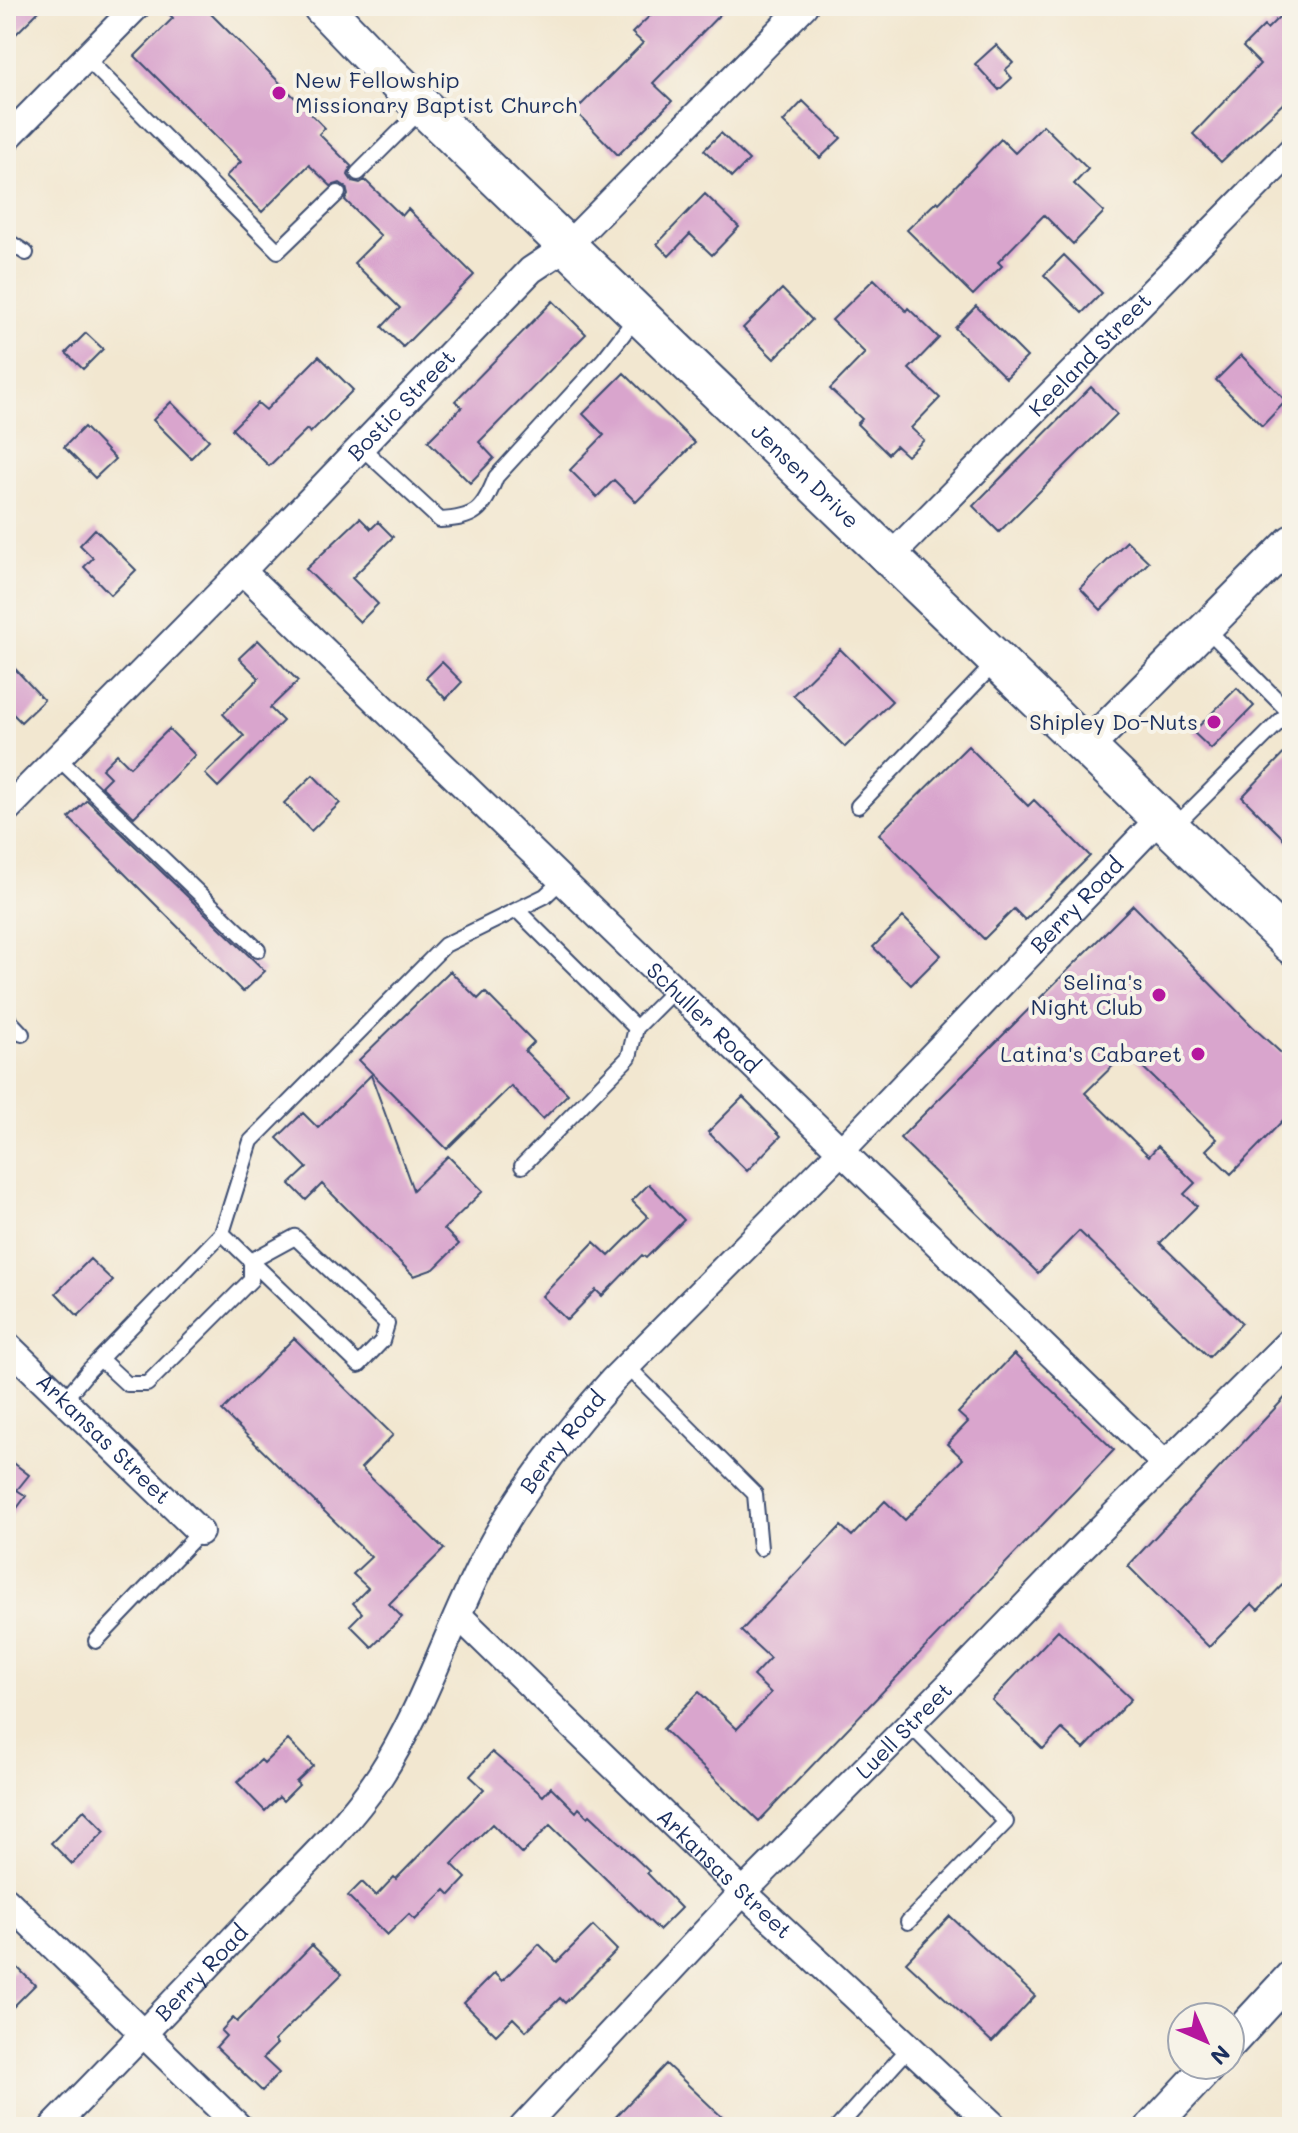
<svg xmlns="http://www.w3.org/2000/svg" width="1298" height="2133" font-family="Mali,sans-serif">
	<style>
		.building { fill: #d9a5cd }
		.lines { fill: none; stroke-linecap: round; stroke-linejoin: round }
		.service-casing { stroke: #3b4b6f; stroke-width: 18 }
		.minor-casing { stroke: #3b4b6f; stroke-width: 30 }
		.tertiary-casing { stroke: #3b4b6f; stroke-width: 36 }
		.secondary-casing { stroke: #3b4b6f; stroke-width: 42 }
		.service { stroke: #fff; stroke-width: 14 }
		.minor { stroke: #fff; stroke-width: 26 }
		.tertiary { stroke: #fff; stroke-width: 32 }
		.secondary { stroke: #fff; stroke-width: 38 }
		.poi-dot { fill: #b5179e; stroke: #f7f3e8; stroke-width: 3 }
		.labels { text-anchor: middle; stroke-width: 8; stroke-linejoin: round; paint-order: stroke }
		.poi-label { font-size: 22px; fill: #1b2f5e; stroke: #f7f3e8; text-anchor: end }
		.street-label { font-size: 22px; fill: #1b2f5e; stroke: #f7f3e8 }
	</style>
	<rect width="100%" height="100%" fill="#f7f3e8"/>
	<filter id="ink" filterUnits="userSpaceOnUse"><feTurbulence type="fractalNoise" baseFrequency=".0125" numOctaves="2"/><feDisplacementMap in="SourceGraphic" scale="16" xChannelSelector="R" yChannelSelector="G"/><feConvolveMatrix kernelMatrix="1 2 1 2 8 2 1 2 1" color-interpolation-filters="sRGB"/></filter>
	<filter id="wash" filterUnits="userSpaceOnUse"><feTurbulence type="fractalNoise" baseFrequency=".006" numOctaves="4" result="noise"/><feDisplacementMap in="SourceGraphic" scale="32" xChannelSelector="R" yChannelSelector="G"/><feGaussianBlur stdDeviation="1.8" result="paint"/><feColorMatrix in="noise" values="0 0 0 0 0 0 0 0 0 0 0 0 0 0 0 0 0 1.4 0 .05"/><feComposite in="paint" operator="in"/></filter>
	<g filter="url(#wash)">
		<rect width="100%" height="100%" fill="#f2e7d0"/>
		<g id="blocks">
			<!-- building -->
			<path class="building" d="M 6,6 L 44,6 L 6,44 Z
				M 161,6 L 203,6 L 325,128 L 319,134 L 351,166 L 348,175 L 352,181 L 360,183 L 365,180 L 402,216 L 408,209 L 474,275 L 403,347 L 382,327 L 400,308 L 354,263 L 381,236 L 345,200 L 348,195 L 346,187 L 340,183 L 331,186 L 309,165 L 262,212 L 226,176 L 241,162 L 135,56 L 173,18 Z
				M 660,6 L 728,6 L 653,83 L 672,101 L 618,155 L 575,111 L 643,43 L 632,33 Z
				M 1290,6 L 1292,95 L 1221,162 L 1193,134 L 1260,64 L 1243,47 L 1264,26 L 1267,29 Z
				M 996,45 L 1013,63 L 1005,70 L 1012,78 L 999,90 L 975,64 Z
				M 803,101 L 841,138 L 820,158 L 783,122 Z
				M 1043,125 L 1088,169 L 1074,184 L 1104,212 L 1073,244 L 1044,215 L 998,262 L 1002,266 L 973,295 L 907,230 L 937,201 L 939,203 L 1001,139 L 1015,153 Z
				M 721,133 L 749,160 L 732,177 L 704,150 Z
				M 705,194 L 739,227 L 712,255 L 690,234 L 669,256 L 657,244 Z
				M 1064,255 L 1102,293 L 1082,313 L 1044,275 Z
				M 874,279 L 906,311 L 908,308 L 939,338 L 909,369 L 940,398 L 911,428 L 924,440 L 907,456 L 896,446 L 888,454 L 857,424 L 862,419 L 830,389 L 865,353 L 832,320 Z
				M 782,289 L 812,320 L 774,359 L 743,328 Z
				M 553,301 L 586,334 L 479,442 L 494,458 L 470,483 L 428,441 L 462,407 L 455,401 Z
				M 976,306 L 1027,357 L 1006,378 L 955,328 Z
				M 86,333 L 103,349 L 83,369 L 66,353 Z
				M 1241,355 L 1286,401 L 1262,426 L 1216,380 Z
				M 319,356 L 353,390 L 310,433 L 307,429 L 269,466 L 232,429 L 258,403 L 266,410 Z
				M 624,373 L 695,443 L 636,502 L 614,480 L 597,497 L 570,470 L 604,435 L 583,414 Z
				M 1091,387 L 1117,414 L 999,532 L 973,506 Z
				M 171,402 L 209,440 L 191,458 L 153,420 Z
				M 84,427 L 115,459 L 95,478 L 64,447 Z
				M 360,518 L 371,529 L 378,522 L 393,537 L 352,578 L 378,604 L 360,622 L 306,569 Z
				M 95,529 L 136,570 L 111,595 L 84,567 L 93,558 L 80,545 Z
				M 1127,541 L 1149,562 L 1101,610 L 1080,588 Z
				M 258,640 L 298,681 L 270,708 L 283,721 L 218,787 L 205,774 L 244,736 L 223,714 L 259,678 L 239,658 Z
				M 840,649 L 892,701 L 845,747 L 793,695 Z
				M 6,659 L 44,700 L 21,722 L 6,707 Z
				M 442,662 L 462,682 L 446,699 L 426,678 Z
				M 1237,688 L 1254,706 L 1211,749 L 1193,732 Z
				M 169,729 L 195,755 L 134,817 L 101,786 L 110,777 L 102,769 L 117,754 L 130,767 Z
				M 1292,745 L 1292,847 L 1242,797 Z
				M 968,746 L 1028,806 L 1034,800 L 1090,856 L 1025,920 L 1014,909 L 984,939 L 879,834 Z
				M 313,775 L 340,803 L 311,831 L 284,803 Z
				M 87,800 L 265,971 L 243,992 L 69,818 Z
				M 1133,905 L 1254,1028 L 1292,1063 L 1292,1111 L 1231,1174 L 1206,1150 L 1217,1139 L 1127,1052 L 1085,1093 L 1149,1156 L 1158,1146 L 1195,1183 L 1184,1194 L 1197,1206 L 1160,1243 L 1242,1323 L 1209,1357 L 1079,1231 L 1038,1273 L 900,1138 Z
				M 903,917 L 941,955 L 911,985 L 873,947 Z
				M 450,971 L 478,999 L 485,992 L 534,1042 L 525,1051 L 568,1094 L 543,1119 L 511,1086 L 447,1149 L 359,1060 Z
				M 371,1075 L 413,1190 L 448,1156 L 483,1191 L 444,1229 L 459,1244 L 434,1269 L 414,1276 L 322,1184 L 306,1200 L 290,1184 L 307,1168 L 277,1138 L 303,1113 L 318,1128 Z
				M 743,1097 L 781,1136 L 747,1171 L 708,1132 Z
				M 649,1184 L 684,1220 L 646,1258 L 642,1255 L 602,1296 L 596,1290 L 567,1320 L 542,1296 L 594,1242 L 609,1256 L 648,1217 L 632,1201 Z
				M 90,1259 L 113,1281 L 78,1316 L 56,1293 Z
				M 294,1338 L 393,1435 L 361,1468 L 444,1549 L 389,1604 L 402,1617 L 372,1647 L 350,1625 L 362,1613 L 353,1603 L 368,1588 L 353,1574 L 371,1557 L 222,1411 Z
				M 1014,1354 L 1114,1450 L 759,1821 L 663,1729 L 699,1692 L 737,1729 L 771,1693 L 753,1676 L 770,1658 L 741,1631 L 841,1526 L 852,1536 L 885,1501 L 905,1520 L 963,1459 L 947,1444 L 968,1422 L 958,1413 Z
				M 1292,1390 L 1292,1575 L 1258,1610 L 1252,1604 L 1209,1647 L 1128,1566 Z
				M 6,1457 L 29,1475 L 17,1490 L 26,1496 L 6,1523 Z
				M 1058,1630 L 1131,1699 L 1084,1749 L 1062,1729 L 1043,1749 L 992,1700 Z
				M 288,1740 L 313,1766 L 296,1782 L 299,1785 L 283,1801 L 279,1797 L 265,1811 L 237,1782 L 261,1760 L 264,1763 Z
				M 492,1752 L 543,1796 L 551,1787 L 576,1812 L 579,1808 L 588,1817 L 590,1815 L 649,1871 L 647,1873 L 681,1908 L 659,1930 L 550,1825 L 522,1854 L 492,1824 L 452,1864 L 466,1878 L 450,1895 L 445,1890 L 415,1920 L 409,1914 L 387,1935 L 348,1896 L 362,1882 L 376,1896 L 394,1877 L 396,1879 L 484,1789 L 470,1776 Z
				M 84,1810 L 105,1831 L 72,1864 L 51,1843 Z
				M 950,1916 L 1035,1996 L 992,2042 L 906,1962 Z
				M 593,1926 L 617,1950 L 565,2003 L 560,1998 L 526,2031 L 513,2018 L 496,2035 L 464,2003 L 494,1973 L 502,1981 L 539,1944 L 557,1962 Z
				M 312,1945 L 342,1974 L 274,2041 L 277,2044 L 263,2058 L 279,2073 L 262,2091 L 216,2047 L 226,2036 L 221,2031 L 233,2018 L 237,2022 Z
				M 17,1967 L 35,1985 L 6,2014 L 6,1978 Z
				M 666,2064 L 722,2117 L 713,2127 L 606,2127 Z"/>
		</g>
	</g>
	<g filter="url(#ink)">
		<use href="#blocks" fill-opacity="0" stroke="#3b4b6f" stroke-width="2"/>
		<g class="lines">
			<defs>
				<path id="service" d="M 86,58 L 278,251 L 338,193
					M 358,173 L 423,108
					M 6,240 L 26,253
					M 361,447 L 440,520 C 475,518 483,511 496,477 L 604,359 L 638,315
					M 57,757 L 258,950
					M 858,806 L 996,662
					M 1172,829 L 1289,712 L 1206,628
					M 517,910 L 636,1028
					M 6,1017 L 22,1034
					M 522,1166 L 629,1057 L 636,1028 L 675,989
					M 295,1237 L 387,1324 L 382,1341 L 359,1365 L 251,1261 Z
					M 100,1359 L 127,1384 L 147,1384 L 251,1280 L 251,1261 L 222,1233
					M 627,1366 L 755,1494 L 760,1548
					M 64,1400 L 89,1370 L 222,1233 L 251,1141 L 445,945 L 545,896 L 562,880
					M 96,1641 L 200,1532
					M 908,1922 L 1006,1822 L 910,1725
					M 838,2127 L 910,2047"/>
				<g id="minor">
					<path d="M 6,139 L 137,6"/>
					<path id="s1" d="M 889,558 L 1292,150"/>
					<path id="s2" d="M 242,571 L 1165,1464"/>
					<path id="s3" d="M 6,810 L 242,571 L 531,270 L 567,246 L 804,6"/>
					<path id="s4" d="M 6,1344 L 200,1532"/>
					<path id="s5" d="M 459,1616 L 743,1892 L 995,2127"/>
					<path d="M 6,1900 L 239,2127"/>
					<path id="s6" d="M 53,2127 C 122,2056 191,1984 259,1912 C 301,1869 347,1826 380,1776 C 424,1708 448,1628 485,1557 C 519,1492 565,1434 613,1380 L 841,1151 L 1159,819"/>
					<path id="s7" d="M 523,2127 L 743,1892 L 948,1686 L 1080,1549 L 1292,1339"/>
				</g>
				<path id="tertiary" d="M 1086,748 L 1292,541
					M 1230,2043 L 1292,1976
					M 1152,2127 L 1210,2065"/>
				<g id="secondary">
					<path id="s8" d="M 322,6 L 368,54 L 1292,945"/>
				</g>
			</defs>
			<!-- service casing -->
			<use href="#service" class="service-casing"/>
			<!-- minor casing -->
			<use href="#minor" class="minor-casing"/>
			<!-- tertiary casing -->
			<use href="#tertiary" class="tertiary-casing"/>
			<!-- secondary casing -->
			<use href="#secondary" class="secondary-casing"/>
			<!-- service -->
			<use href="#service" class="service"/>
			<!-- minor -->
			<use href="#minor" class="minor"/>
			<!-- tertiary -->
			<use href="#tertiary" class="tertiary"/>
			<!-- secondary -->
			<use href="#secondary" class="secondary"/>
		</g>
	</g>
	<!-- markers -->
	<g class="poi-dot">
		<circle cx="279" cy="93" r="8"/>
		<circle cx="1214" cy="722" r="8"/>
		<circle cx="1159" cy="995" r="8"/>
		<circle cx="1198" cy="1054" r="8"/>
	</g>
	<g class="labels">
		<!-- poi labels -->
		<g class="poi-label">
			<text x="295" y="88" text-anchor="start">New Fellowship<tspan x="295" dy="25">Missionary Baptist Church</tspan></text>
			<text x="1198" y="730">Shipley Do-Nuts</text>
			<text x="1143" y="990">Selina's<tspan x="1143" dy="25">Night Club</tspan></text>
			<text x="1182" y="1062">Latina's Cabaret</text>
		</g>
		<!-- street labels -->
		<g class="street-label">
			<text dy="8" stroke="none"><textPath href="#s1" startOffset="286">Keeland Street</textPath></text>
			<text dy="8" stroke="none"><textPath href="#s3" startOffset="566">Bostic Street</textPath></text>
			<text dy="8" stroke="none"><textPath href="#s8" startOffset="674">Jensen Drive</textPath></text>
			<text dy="8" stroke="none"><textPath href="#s6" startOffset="1606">Berry Road</textPath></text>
			<text dy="8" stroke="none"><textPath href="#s2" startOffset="642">Schuller Road</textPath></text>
			<text dy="8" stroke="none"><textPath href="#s4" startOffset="136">Arkansas Street</textPath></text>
			<text dy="8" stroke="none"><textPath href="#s6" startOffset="862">Berry Road</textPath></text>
			<text dy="8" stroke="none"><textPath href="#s7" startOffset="550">Luell Street</textPath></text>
			<text dy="8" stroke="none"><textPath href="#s5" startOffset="370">Arkansas Street</textPath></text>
			<text dy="8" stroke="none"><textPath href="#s6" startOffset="214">Berry Road</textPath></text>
		</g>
	</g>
	<!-- margin -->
	<rect width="1298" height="2133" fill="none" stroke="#f7f3e8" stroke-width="32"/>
	<!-- north arrow -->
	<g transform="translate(1206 2041) rotate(135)"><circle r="38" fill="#f7f3e8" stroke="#9fa5b1" stroke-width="2"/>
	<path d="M0-6L14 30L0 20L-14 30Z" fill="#b5179e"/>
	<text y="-12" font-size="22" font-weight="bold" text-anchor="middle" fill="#1b2f5e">N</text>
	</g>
</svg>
